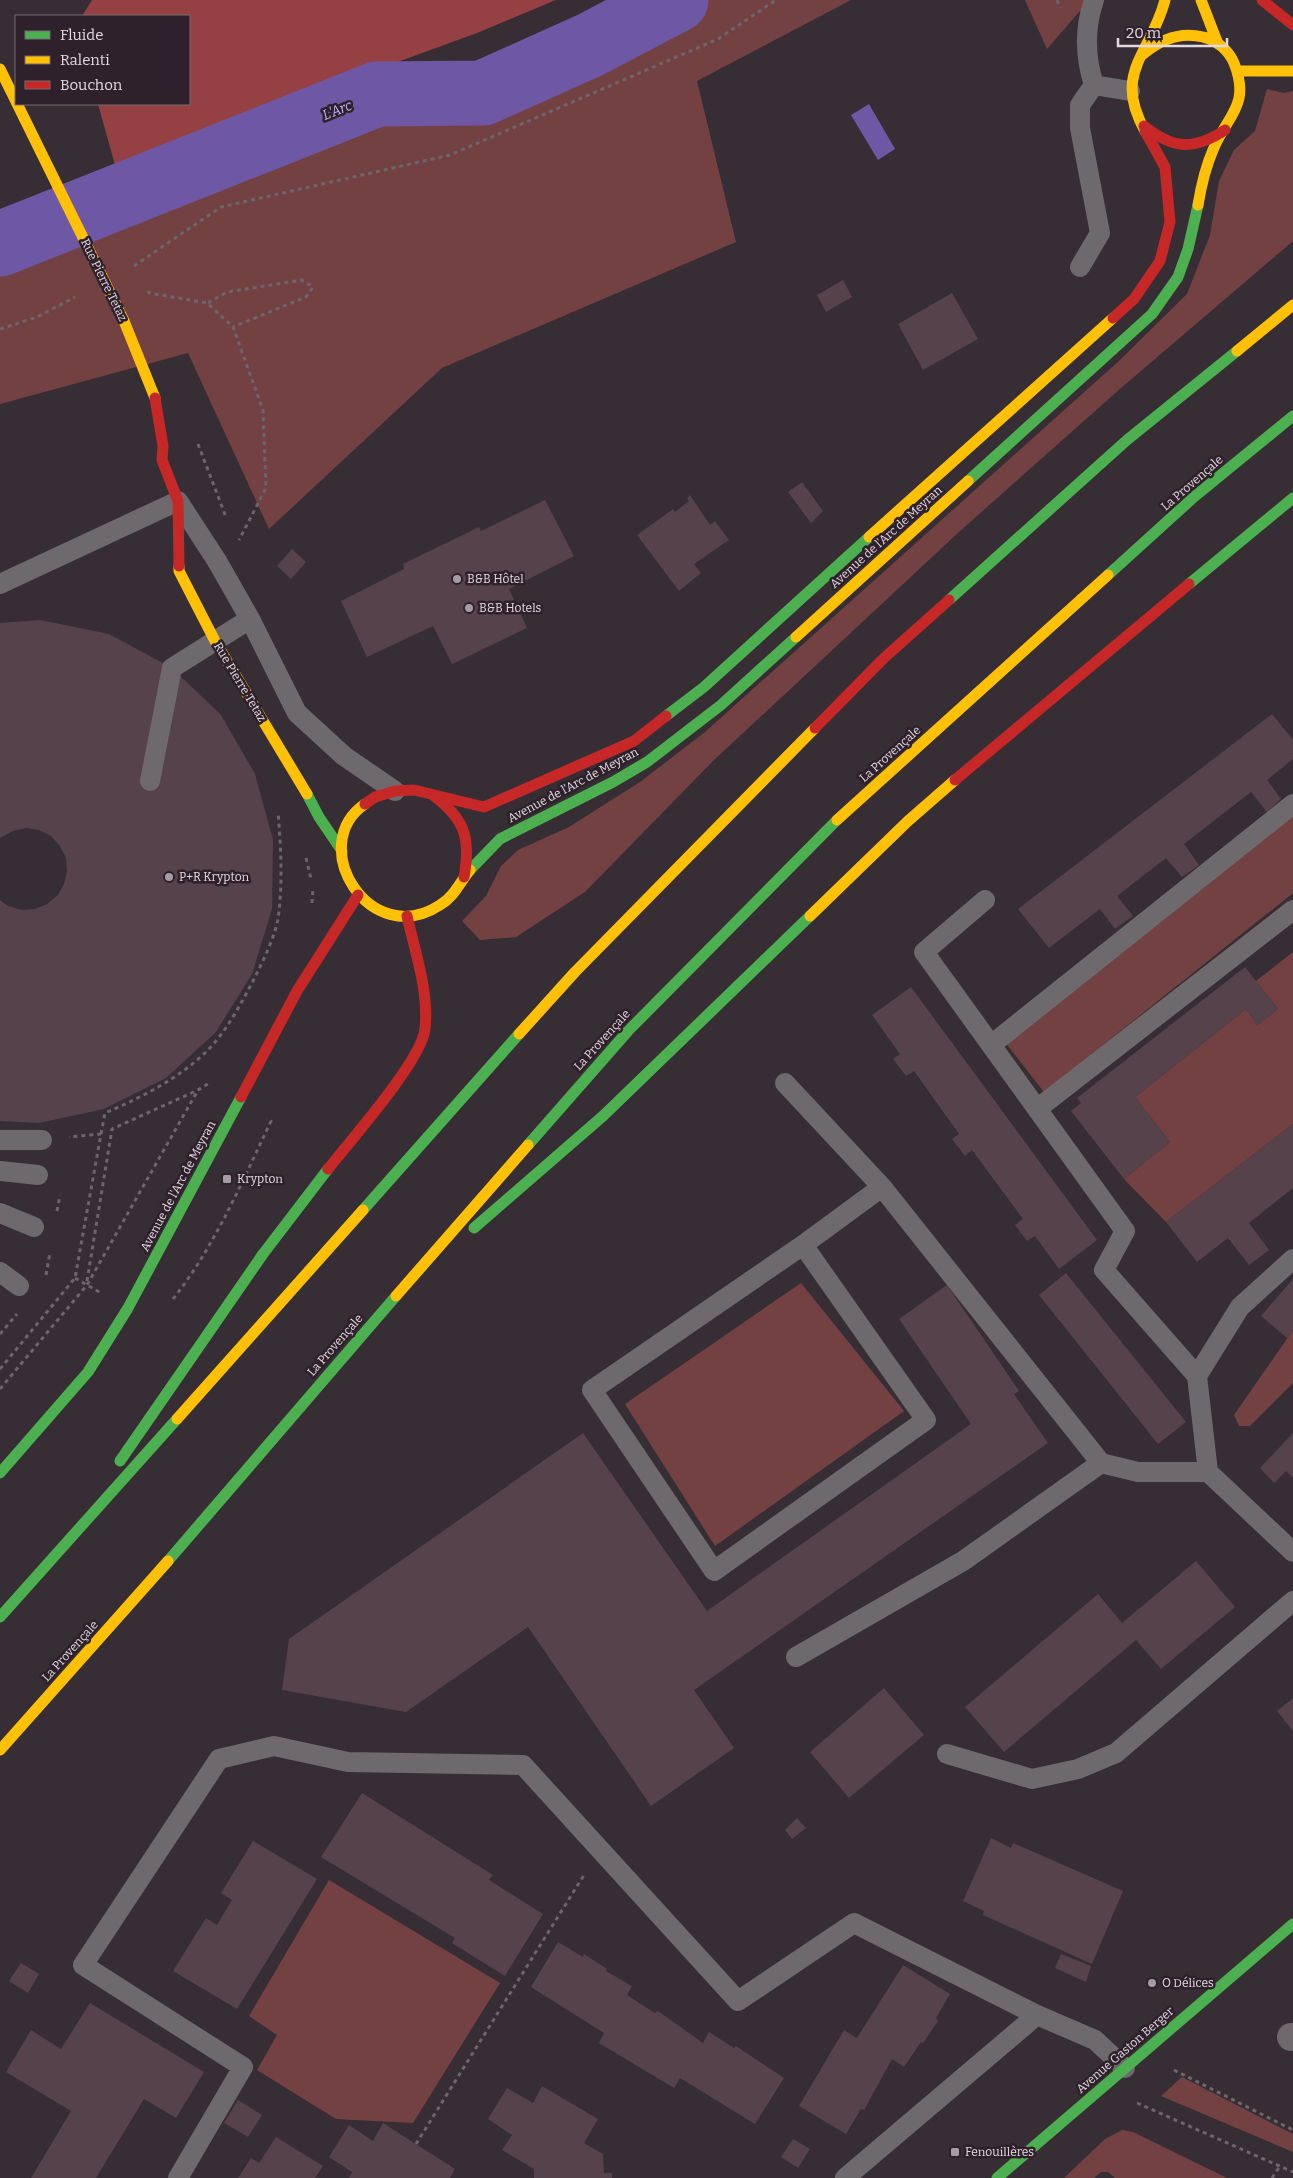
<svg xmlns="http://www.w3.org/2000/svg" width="1293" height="2178" font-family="Bitter,serif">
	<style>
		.green { fill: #744142 }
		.forest { fill: #954144 }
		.water { fill: #6e58a5 }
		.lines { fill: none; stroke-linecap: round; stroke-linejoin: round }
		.river { stroke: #6e58a5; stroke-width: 65 }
		.building { fill: #56424b }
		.path { stroke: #6c666b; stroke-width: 3; stroke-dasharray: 4 4; stroke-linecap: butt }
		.lane { stroke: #6e696d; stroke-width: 20 }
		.street { stroke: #6e696d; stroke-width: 28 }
		.fast { stroke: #4caf50; stroke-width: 11 }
		.slow { stroke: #ffc107; stroke-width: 11 }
		.jam { stroke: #c62828; stroke-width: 11 }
		.poi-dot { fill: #a69da4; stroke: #2f212b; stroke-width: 2 }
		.labels { text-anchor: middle; stroke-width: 5; stroke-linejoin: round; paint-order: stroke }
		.street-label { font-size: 12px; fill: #e3d9e0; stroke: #2f212b }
		.poi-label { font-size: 12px; fill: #e3d9e0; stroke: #2f212b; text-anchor: start }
		.water-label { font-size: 14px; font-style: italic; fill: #c1b3f6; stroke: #2f212b }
	</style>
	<rect width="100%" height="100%" fill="#362e34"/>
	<!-- green -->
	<path class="green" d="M 667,0 L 851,0 L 697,81 L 736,242 L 442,368 L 269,529 L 188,353 L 0,404 L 0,244 L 377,94 L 483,93 Z
		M 1025,0 L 1087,0 L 1086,4 L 1047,49 Z
		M 1267,89 L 1284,93 L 1293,91 L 1293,241 L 1121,388 L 959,532 L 713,761 L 585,892 L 516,937 L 480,940 L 462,921 L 486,896 L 501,866 L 518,850 L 569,827 L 640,782 L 705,732 L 1120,360 L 1187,294 L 1210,235 L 1219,181 L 1234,150 L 1255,131 Z
		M 1293,815 L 1293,893 L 1044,1092 L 1004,1041 Z
		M 1293,952 L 1293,1124 L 1166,1222 L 1124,1179 L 1170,1142 L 1135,1097 L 1246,1009 L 1257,1025 L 1278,1009 L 1256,981 Z
		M 801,1283 L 904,1411 L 715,1546 L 625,1404 Z
		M 1293,1330 L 1293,1383 L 1250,1426 L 1239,1426 L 1234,1415 Z
		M 329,1880 L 500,1983 L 413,2123 L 336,2119 L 257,2070 L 277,2035 L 249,2016 Z
		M 1182,2077 L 1293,2134 L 1293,2152 L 1161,2096 Z
		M 1122,2130 L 1133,2132 L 1227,2178 L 1115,2178 L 1108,2172 L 1101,2172 L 1094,2178 L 1064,2178 L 1105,2139 Z"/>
	<!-- forest -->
	<path class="forest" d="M 92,0 L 556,0 L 477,33 L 115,165 L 98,104 L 189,104 L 189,16 L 82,16 Z"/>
	<!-- water -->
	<path class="water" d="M 869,104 L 895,149 L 878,160 L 851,115 Z"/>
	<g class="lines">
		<!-- river -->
		<path class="river" d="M 0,244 L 377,94 L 483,93 L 590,45 L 676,0"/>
	</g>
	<!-- building -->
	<path class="building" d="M 843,280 L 852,297 L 826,312 L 817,295 Z
		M 952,293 L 978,339 L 923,370 L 898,324 Z
		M 802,482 L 823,511 L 811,523 L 788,492 Z
		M 690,495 L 710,525 L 715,521 L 729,540 L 694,564 L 701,573 L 679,591 L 637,535 L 673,509 L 675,512 L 689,501 L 687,498 Z
		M 545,500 L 574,556 L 509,589 L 527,628 L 452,664 L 433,626 L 367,657 L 341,601 L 404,569 L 403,564 L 479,527 L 481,531 Z
		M 292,549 L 306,562 L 291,579 L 277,566 Z
		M 40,620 L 109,634 L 172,668 L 221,715 L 255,774 L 273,840 L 272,909 L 252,974 L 216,1032 L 166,1078 L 104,1109 L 39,1123 L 0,1121 L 0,900 L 8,906 L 22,910 L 35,909 L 47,904 L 58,895 L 64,884 L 67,871 L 66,858 L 60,846 L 51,836 L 39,830 L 26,828 L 13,831 L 0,838 L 0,623 Z
		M 1272,714 L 1293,740 L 1293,759 L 1267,780 L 1281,799 L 1267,812 L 1251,792 L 1184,844 L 1199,865 L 1182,877 L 1166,858 L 1117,896 L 1133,916 L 1115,929 L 1100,909 L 1049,948 L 1018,909 Z
		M 1245,967 L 1278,1009 L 1257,1025 L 1246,1009 L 1135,1097 L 1170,1142 L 1124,1179 L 1071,1111 L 1081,1103 L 1077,1098 Z
		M 911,987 L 1097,1240 L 1059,1269 L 1035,1236 L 1027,1241 L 1015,1225 L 1023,1219 L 972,1150 L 965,1156 L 952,1139 L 959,1134 L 914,1071 L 906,1076 L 893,1059 L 900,1054 L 872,1015 Z
		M 1293,1124 L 1293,1188 L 1249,1223 L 1269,1250 L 1249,1265 L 1228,1238 L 1197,1262 L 1166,1222 Z
		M 1066,1273 L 1186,1422 L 1158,1444 L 1039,1295 Z
		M 1293,1279 L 1293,1330 L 1287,1338 L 1261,1316 Z
		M 947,1285 L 1019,1391 L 1014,1394 L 1048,1443 L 694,1690 L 734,1748 L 651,1806 L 528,1627 L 406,1712 L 282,1690 L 289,1639 L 583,1433 L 707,1611 L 971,1424 L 899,1319 Z
		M 1293,1433 L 1293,1478 L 1286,1471 L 1274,1483 L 1260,1468 Z
		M 1196,1561 L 1235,1607 L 1161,1669 L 1136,1640 L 1004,1752 L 965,1707 L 1098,1594 L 1122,1623 Z
		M 884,1688 L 924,1735 L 849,1798 L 810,1752 Z
		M 1293,1698 L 1293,1731 L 1277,1711 Z
		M 362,1793 L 493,1875 L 489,1880 L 543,1914 L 505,1976 L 452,1943 L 455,1938 L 321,1857 Z
		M 797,1818 L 806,1828 L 792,1839 L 785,1830 Z
		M 991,1838 L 1011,1848 L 1013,1843 L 1123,1891 L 1092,1964 L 983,1915 L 984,1911 L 963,1901 Z
		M 253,1841 L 317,1879 L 237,2009 L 173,1971 L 206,1918 L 217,1925 L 232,1900 L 221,1893 Z
		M 558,1942 L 583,1957 L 584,1954 L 607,1969 L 606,1971 L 632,1986 L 627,1995 L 655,2013 L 658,2011 L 703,2043 L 709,2032 L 734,2048 L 736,2046 L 784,2078 L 755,2124 L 680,2078 L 674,2088 L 599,2043 L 604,2033 L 531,1987 Z
		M 1061,1954 L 1091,1966 L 1086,1982 L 1055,1968 Z
		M 21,1963 L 39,1974 L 28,1993 L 9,1981 Z
		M 903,1965 L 950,1994 L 936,2018 L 938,2021 L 923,2043 L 921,2042 L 904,2067 L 892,2059 L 864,2110 L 861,2109 L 846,2134 L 799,2106 L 844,2030 L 857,2038 Z
		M 90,2003 L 204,2072 L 176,2118 L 144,2099 L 96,2178 L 31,2178 L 71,2111 L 6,2072 L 31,2030 L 61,2049 Z
		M 542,2086 L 598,2119 L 584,2143 L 603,2154 L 604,2173 L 612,2173 L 612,2178 L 534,2178 L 534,2169 L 502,2150 L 512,2135 L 488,2119 L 507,2088 L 533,2103 Z
		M 238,2100 L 262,2115 L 248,2137 L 224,2123 Z
		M 383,2123 L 455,2169 L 450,2178 L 349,2178 L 352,2172 L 329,2157 L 349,2125 L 373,2141 Z
		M 276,2137 L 323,2166 L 315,2178 L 238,2178 L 251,2158 L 259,2163 Z
		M 793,2139 L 810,2149 L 798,2168 L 781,2157 Z"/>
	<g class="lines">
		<!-- path -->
		<path class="path" d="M 1057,0 L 1060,8
			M 134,266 L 221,207 L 450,155 L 718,39 L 776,0
			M 148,291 L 149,293 L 207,303 L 233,327 L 263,410 L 266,488 L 239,540
			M 208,303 L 227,292 L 302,280 L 313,287 L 306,297 L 233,327
			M 0,329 L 37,317 L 75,297
			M 198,444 L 226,517
			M 306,858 L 311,879
			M 312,903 L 313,888
			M 101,1134 L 105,1113 C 140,1098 178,1079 206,1052 C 226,1032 241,1004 254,979 C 263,961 274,939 278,919 C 283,884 281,847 278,812
			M 57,1211 L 60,1195
			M 46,1275 L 50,1252
			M 75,1278 L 101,1293
			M 87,1281 L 112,1129 L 198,1090 L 211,1082
			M 173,1299 C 215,1246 242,1182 271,1121 L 267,1119
			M 0,1334 L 17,1314
			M 0,1369 L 75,1278 L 101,1134 L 69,1137
			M 0,1389 L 87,1285 L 198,1090
			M 1174,2070 L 1293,2130
			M 1137,2103 L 1293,2172
			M 416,2144 L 584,1875
			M 1272,2178 L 1280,2166"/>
		<!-- lane -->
		<path class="lane" d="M 1094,0 C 1084,29 1085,57 1094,85
			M 1094,85 L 1130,91
			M 1080,267 L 1100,233 L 1080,128 L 1080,105 L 1094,85
			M 0,584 L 178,501 L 217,561 L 250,619 L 297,713 L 344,756 L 395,791
			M 150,781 L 172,668 L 250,619
			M 985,900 L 924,952 L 1125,1231 L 1104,1270 L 1197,1376 L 1208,1472
			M 991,1045 L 1293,804
			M 785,1083 L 882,1187 L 1101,1463
			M 1037,1109 L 1293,910
			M 0,1140 L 42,1140
			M 0,1171 L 38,1175
			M 0,1213 L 34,1227
			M 803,1245 L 926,1420 L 714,1571 L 592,1390 L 803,1245 L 882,1187
			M 0,1272 L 19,1286
			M 1197,1376 L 1240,1307 L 1293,1259
			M 796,1657 L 963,1561 L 1101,1463 L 1138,1472 L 1208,1472 L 1293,1552
			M 947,1754 L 1032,1779 L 1078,1769 L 1116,1753 L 1293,1601
			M 178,2178 L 243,2067 L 83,1965 L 219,1759 L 274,1746 L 348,1762 L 523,1765 L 738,2001 L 854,1923 L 1037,2015
			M 845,2178 L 1037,2015 L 1095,2040 L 1125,2068"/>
		<!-- street -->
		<path class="street" d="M 1291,2037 L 1293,2037"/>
		<!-- fast -->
		<path class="fast" d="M 968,481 L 1152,314 L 1178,277 L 1188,249 L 1198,205
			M 1108,575 L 1194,497 L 1293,416
			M 1189,584 L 1293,498
			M 949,600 L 1127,440 L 1237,351
			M 666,716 L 704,687 L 869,537
			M 307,794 L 319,817 L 342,851
			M 470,870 L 500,839 L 613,782 L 647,762 L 721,705 L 796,637
			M 528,1145 L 628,1031 L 837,820
			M 363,1210 L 519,1034
			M 474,1228 L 603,1116 L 810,916
			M 120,1461 L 263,1254 L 328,1169
			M 0,1473 L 88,1372 L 128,1308 L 241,1097
			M 168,1561 L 396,1296
			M 0,1617 L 177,1419
			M 997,2178 L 1293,1924"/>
		<!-- slow -->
		<path class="slow" d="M 1201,0 L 1218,44
			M 1141,56 C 1159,40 1179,31 1203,37 C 1217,40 1229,51 1234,63 C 1251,106 1227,115 1213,150 C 1205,168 1201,187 1198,205
			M 0,69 L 124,321 L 155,398
			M 1239,71 L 1293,71
			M 1145,131 C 1112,72 1151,54 1165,0
			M 1237,351 L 1293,305
			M 869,537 L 1113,318
			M 179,566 L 179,571 L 215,641 L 307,794
			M 796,637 L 968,481
			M 365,804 C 305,845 370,951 440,905 C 454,897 460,882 470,870
			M 837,820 L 1108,575
			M 810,916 L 908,821 L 955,780
			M 519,1034 L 575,972 L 815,728
			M 396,1296 L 528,1145
			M 177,1419 L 363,1210
			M 0,1750 L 168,1561"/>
		<!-- jam -->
		<path class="jam" d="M 1262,0 L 1293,25
			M 1144,126 C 1173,149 1193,151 1225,130
			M 1113,318 L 1134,299 L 1160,261 L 1170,222 L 1165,167 L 1145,131
			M 155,398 L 163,446 L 162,460 L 178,501 L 179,566
			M 815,728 L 884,658 L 949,600
			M 955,780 L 1189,584
			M 433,795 C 465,819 471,838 464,877
			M 365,804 L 375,797 L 395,791 L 414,790 L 484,807 L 634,741 L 666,716
			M 241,1097 L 297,991 L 358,895
			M 328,1169 C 350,1141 422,1060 425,1029 C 429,991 415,952 407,916"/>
	</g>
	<!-- markers -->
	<g class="poi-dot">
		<circle cx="457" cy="579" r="5"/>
		<circle cx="469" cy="608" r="5"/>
		<circle cx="169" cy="877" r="5"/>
		<rect x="222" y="1174" width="10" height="10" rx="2.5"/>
		<circle cx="1152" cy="1983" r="5"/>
		<rect x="950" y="2147" width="10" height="10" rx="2.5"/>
	</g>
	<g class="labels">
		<!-- street labels -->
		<g class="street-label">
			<text transform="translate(104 280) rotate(64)" y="4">Rue Pierre Tetaz</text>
			<text transform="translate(1192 483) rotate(-41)" y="4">La Provençale</text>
			<text transform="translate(886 537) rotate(-42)" y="4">Avenue de l'Arc de Meyran</text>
			<text transform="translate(240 682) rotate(59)" y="4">Rue Pierre Tetaz</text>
			<text transform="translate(890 754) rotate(-42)" y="4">La Provençale</text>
			<text transform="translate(573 785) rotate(-28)" y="4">Avenue de l'Arc de Meyran</text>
			<text transform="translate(602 1040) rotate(-48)" y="4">La Provençale</text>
			<text transform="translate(178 1186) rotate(-62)" y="4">Avenue de l'Arc de Meyran</text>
			<text transform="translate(335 1345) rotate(-49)" y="4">La Provençale</text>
			<text transform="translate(70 1651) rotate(-48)" y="4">La Provençale</text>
			<text transform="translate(1125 2050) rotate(-41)" y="4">Avenue Gaston Berger</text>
		</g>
		<!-- poi labels -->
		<g class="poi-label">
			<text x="467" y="583">B&amp;B Hôtel</text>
			<text x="479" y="612">B&amp;B Hotels</text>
			<text x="179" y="881">P+R Krypton</text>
			<text x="237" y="1183">Krypton</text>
			<text x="1162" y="1987">O Délices</text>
			<text x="965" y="2156">Fenouillères</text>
		</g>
		<!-- water labels -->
		<g class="water-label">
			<text transform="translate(337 110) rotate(-22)" y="5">L'Arc</text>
		</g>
	</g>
	<!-- legend -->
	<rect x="15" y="15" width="175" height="90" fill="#2f212b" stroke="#776b73"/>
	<rect x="25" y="31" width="25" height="8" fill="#4caf50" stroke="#776b73"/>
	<text x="60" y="40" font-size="15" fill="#e3d9e0">Fluide</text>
	<rect x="25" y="56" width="25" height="8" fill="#ffc107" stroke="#776b73"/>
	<text x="60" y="65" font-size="15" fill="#e3d9e0">Ralenti</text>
	<rect x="25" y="81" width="25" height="8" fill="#c62828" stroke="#776b73"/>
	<text x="60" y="90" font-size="15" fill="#e3d9e0">Bouchon</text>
	<!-- scale -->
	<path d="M1118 38v8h109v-8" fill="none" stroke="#e3d9e0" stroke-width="2.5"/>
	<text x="1126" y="38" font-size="15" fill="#e3d9e0" stroke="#2f212b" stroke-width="4" paint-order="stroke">20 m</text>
</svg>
